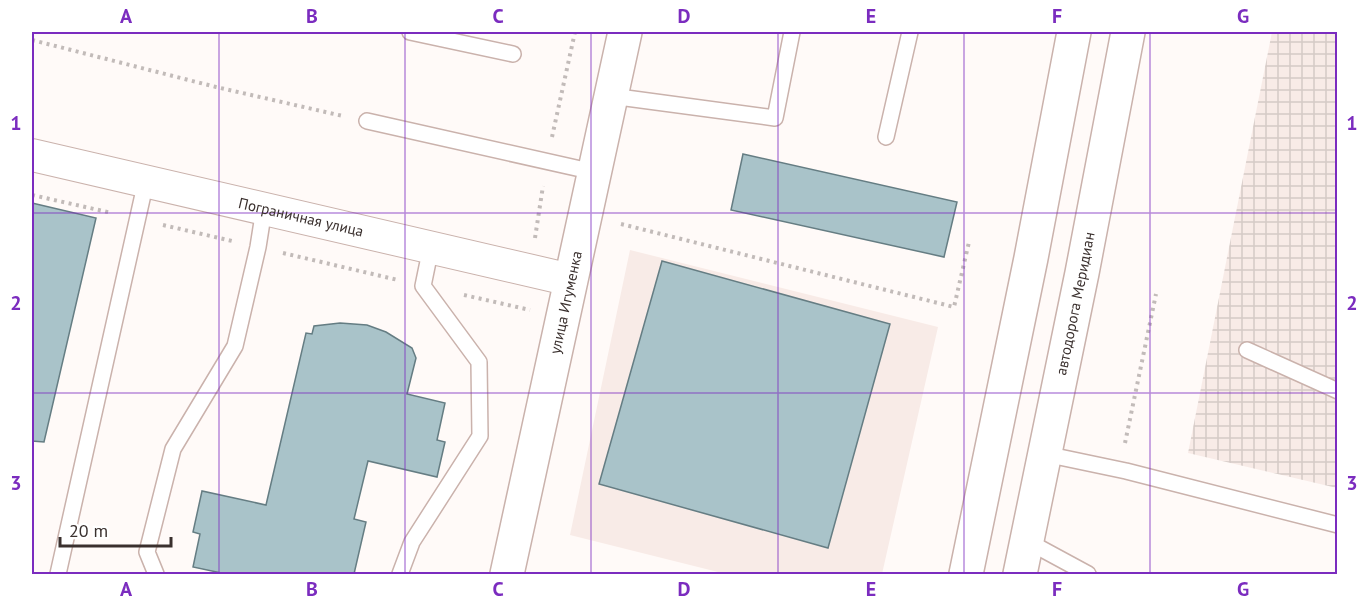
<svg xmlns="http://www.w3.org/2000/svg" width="1369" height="606" font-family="'PT Sans',sans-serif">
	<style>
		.built { fill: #f8ebe7 }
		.industrial { fill: url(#industrial-grid) }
		.building { fill: #a9c3c9; stroke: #657d83; stroke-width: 1.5 }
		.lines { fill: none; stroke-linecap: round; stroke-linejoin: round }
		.service-casing { stroke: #cab2ac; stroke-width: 18 }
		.minor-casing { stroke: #cab2ac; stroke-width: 34 }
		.tertiary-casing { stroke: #cab2ac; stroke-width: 36 }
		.primary-casing { stroke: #cab2ac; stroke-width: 36 }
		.path { stroke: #c2bbb9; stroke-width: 4; stroke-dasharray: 3 4.5; stroke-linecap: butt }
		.service { stroke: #fff; stroke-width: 15 }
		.minor { stroke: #fff; stroke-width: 32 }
		.tertiary { stroke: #fff; stroke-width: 33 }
		.primary { stroke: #fff; stroke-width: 33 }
		.grid { fill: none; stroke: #7b2cbf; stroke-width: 1.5; stroke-opacity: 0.55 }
		.labels { text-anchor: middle; stroke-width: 4.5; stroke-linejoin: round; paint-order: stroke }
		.street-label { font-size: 15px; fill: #3a302e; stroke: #fff }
		.neatline { fill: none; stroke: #7b2cbf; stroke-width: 2 }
		.grid-label { font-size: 20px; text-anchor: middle; font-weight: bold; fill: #7b2cbf }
	</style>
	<defs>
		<pattern id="industrial-grid" width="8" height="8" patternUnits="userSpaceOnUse" patternTransform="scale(1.5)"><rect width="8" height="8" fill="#f8ebe7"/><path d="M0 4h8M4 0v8" fill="none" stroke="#d5cac6"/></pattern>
	</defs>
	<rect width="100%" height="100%" fill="#fffaf8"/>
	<!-- built -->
	<path class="built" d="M 630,250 L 938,327 L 882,574 L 726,574 L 570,535 Z"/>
	<!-- industrial -->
	<path class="industrial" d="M 1272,32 L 1337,32 L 1337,488 L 1188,453 Z"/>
	<!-- building -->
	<path class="building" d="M 743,154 L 957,202 L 944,257 L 731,210 Z
		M 32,203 L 96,218 L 44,442 L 32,441 Z
		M 662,261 L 890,324 L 828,548 L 599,484 Z
		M 340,323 L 367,325 L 386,332 L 412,348 L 416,358 L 407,394 L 445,403 L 437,440 L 445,442 L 437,477 L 368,461 L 354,519 L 366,522 L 354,574 L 226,574 L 193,567 L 200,534 L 193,532 L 202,491 L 266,505 L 306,333 L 312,334 L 314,326 Z"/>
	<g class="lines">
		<defs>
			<path id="service" d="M 410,32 L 513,54
				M 611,96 L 775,118 L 792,32
				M 367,121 L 594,172
				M 886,137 L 910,32
				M 1247,350 L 1338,391
				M 1045,454 L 1126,471 L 1338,525
				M 1027,541 L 1088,574
				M 58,574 L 146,181
				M 156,574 L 147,552 L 173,449 L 235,346 L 258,247 L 264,209
				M 400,574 L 412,542 L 480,436 L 479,362 L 423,286 L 431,247"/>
			<g id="minor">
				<path id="s1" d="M 32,155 L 571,280"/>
			</g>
			<g id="tertiary">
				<path id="s2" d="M 507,574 L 625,32"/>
			</g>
			<g id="primary">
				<path d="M 966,574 L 1031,258 L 1074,32"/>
				<path id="s3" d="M 1020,574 L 1082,273 L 1128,32"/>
			</g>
		</defs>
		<!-- service casing -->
		<use href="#service" class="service-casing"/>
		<!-- minor casing -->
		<use href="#minor" class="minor-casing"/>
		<!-- tertiary casing -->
		<use href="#tertiary" class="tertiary-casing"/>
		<!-- primary casing -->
		<use href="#primary" class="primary-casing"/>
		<!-- path -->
		<path class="path" d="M 32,40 L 216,87 L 343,116
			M 552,137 L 575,32
			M 32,195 L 112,213
			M 621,224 L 954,307 L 969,242
			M 163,225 L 232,241
			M 535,238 L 543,186
			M 283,253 L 398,280
			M 464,295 L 530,310
			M 1125,443 L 1156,294"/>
		<!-- service -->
		<use href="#service" class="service"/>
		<!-- minor -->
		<use href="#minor" class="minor"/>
		<!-- tertiary -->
		<use href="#tertiary" class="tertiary"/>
		<!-- primary -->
		<use href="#primary" class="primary"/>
	</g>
	<!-- grid -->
	<path class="grid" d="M 219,32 L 219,574M 405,32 L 405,574M 591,32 L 591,574M 778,32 L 778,574M 964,32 L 964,574M 1150,32 L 1150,574M 32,213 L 1338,213M 32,393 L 1338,393"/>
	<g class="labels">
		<!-- street labels -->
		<g class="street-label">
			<text dy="5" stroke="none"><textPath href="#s1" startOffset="276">Пограничная улица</textPath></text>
			<text dy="5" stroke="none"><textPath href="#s2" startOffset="278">улица Игуменка</textPath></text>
			<text dy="5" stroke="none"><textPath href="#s3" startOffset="276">автодорога Меридиан</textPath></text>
		</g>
	</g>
	<!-- border -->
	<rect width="1369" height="606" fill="none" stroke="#ffffff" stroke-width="66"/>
	<!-- scale -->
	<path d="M60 537v9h111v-9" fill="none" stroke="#3a302e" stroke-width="3"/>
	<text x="69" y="537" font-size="18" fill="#3a302e" stroke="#ffffff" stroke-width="4.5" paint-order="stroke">20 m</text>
	<rect x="33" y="33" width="1303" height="540" class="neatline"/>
	<g class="grid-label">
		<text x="126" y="23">A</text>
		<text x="312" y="23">B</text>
		<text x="498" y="23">C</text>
		<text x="684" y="23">D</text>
		<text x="871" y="23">E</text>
		<text x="1057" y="23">F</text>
		<text x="1243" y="23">G</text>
		<text x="16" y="130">1</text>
		<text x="1352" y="130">1</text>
		<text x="16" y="310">2</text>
		<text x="1352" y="310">2</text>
		<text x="16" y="490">3</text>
		<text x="1352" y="490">3</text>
		<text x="126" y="596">A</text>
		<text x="312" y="596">B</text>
		<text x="498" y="596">C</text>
		<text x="684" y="596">D</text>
		<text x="871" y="596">E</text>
		<text x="1057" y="596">F</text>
		<text x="1243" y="596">G</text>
	</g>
</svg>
